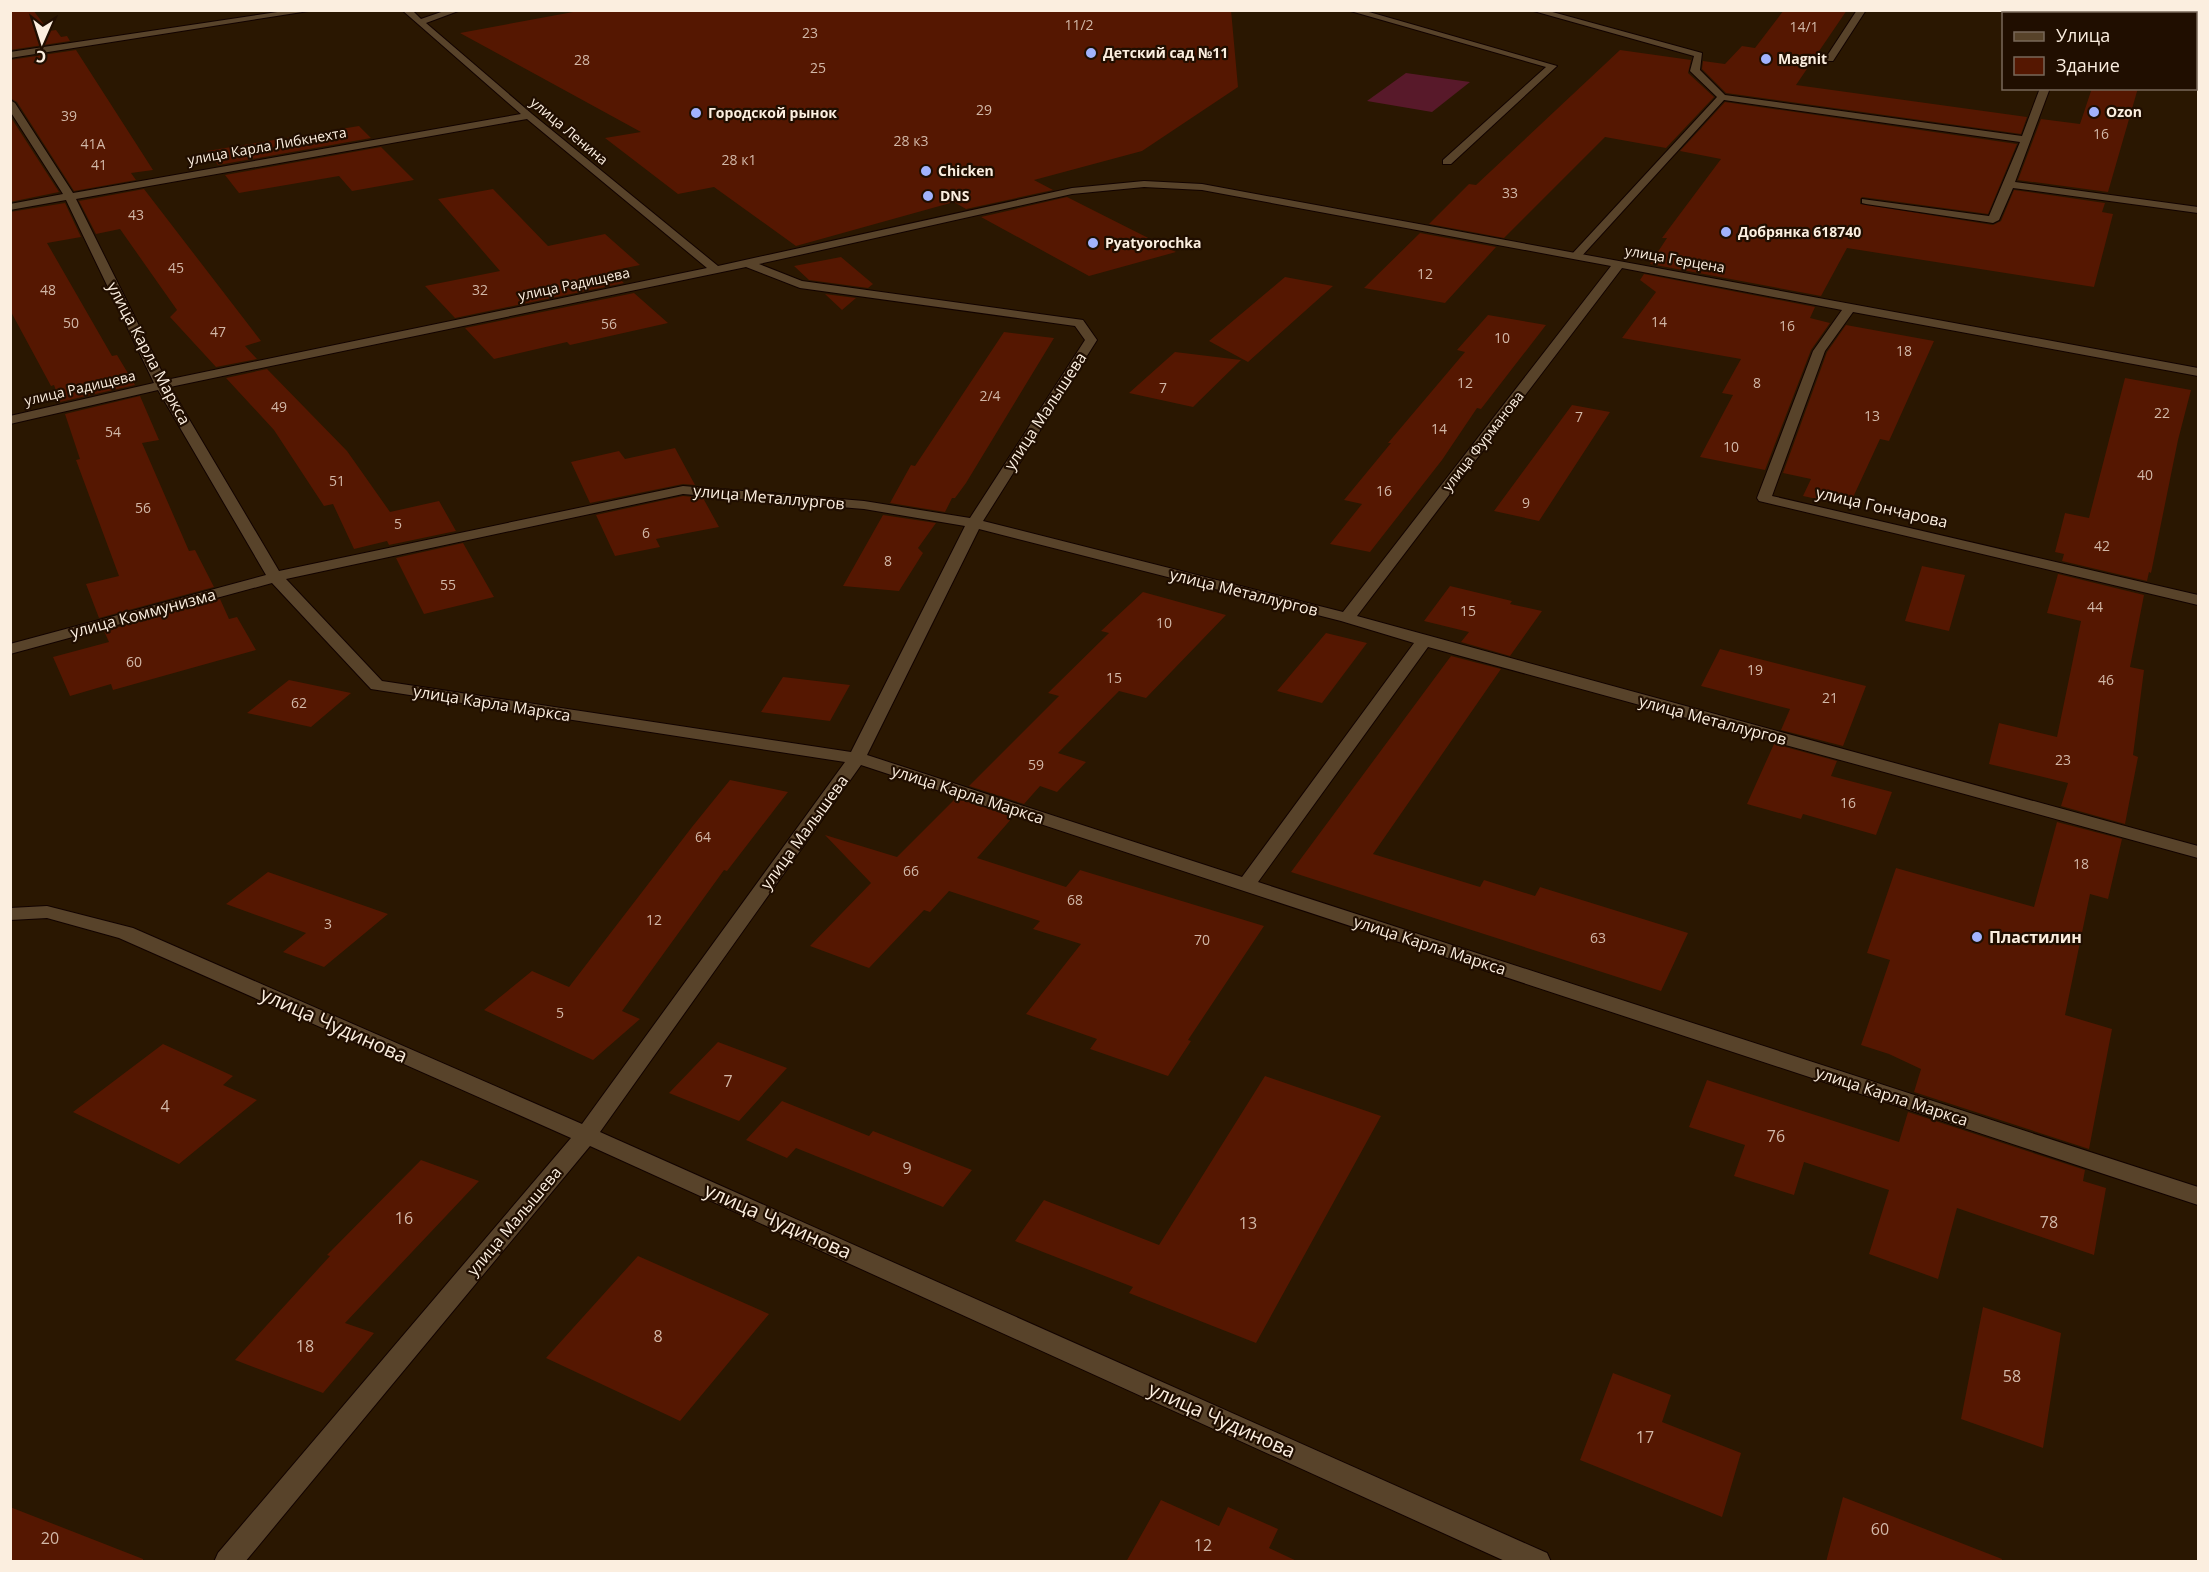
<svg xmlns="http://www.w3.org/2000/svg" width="2209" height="1572" font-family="'Open Sans',sans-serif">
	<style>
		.green { fill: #58192a }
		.building { fill: #551701 }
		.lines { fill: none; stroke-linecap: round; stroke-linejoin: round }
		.lane-casing { stroke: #120300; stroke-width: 2 }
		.street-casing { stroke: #120300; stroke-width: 2 }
		.lane { fill: #58432a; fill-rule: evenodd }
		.street { fill: #58432a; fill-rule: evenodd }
		.poi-dot { fill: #a1b3fd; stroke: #200e00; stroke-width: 2 }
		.labels { text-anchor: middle; stroke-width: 4.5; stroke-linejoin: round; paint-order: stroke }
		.number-label { font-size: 14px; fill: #d2b8a8 }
		.far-poi-label { font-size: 14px; font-weight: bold; fill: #fbeedf; stroke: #200e00; text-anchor: start }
		.far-street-label { font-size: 14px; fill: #fbeedf; stroke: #200e00 }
		.street-label { font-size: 16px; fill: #fbeedf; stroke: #200e00 }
		.poi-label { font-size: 16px; font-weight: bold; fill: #fbeedf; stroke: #200e00; text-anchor: start }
		.near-number-label { font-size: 16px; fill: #d2b8a8 }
		.near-street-label { font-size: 20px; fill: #fbeedf; stroke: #200e00 }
	</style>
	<rect width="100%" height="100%" fill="#2a1701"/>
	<!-- green -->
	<path class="green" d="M 1406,73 L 1470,82 L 1432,112 L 1367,101 Z"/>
	<!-- building -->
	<path class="building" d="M 10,10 L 33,10 L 49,31 L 56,30 L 61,37 L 67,36 L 70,41 L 10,50 Z
		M 584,10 L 1231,10 L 1238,87 L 1142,151 L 1034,180 L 1053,190 L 966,209 L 954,202 L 796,246 L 714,187 L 678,194 L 605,138 L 641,132 L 460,33 Z
		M 1784,10 L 1847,10 L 1796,85 L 2027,117 L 2021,134 L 1726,93 L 1702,69 L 1703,61 L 1725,64 L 1742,46 L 1755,48 Z
		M 76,50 L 153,170 L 131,173 L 136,180 L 74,191 L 17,102 L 10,98 L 10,60 Z
		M 1620,50 L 1691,60 L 1688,73 L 1714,97 L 1666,148 L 1605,137 L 1504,238 L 1429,224 L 1469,184 L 1476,185 Z
		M 2092,88 L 2138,88 L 2108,192 L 2018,180 L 2041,119 L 2080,124 Z
		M 1725,102 L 2017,144 L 1988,214 L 1862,197 L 1860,199 L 1860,204 L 1993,225 L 2001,221 L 2014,190 L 2105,203 L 2102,212 L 2113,214 L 2094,287 L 1847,248 L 1821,296 L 1650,264 L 1667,238 L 1662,238 L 1721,159 L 1680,151 Z
		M 10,116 L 59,192 L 10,202 Z
		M 359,126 L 371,138 L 218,165 L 207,151 Z
		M 381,147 L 414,180 L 352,191 L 339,176 L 239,193 L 225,175 Z
		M 144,189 L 261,341 L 245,346 L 257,359 L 216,367 L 170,317 L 177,310 L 120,229 L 96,234 L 79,201 Z
		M 493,189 L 548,246 L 605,234 L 640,265 L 611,271 L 624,283 L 455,318 L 425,286 L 500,271 L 438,199 Z
		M 1067,197 L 1176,252 L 1089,276 L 981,217 Z
		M 65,203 L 81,237 L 47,243 L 112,356 L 117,355 L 135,385 L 60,402 L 54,385 L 51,386 L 10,310 L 10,212 Z
		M 1420,233 L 1496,247 L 1445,303 L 1364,288 Z
		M 841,257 L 873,284 L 868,288 L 809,280 L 794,266 Z
		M 1644,274 L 1815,307 L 1810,318 L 1830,323 L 1811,350 L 1765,470 L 1700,457 L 1733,395 L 1722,393 L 1741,359 L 1622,338 L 1656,292 L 1640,280 Z
		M 1285,277 L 1333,286 L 1248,362 L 1209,341 Z
		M 634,293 L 668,323 L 570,345 L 567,342 L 494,359 L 465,328 Z
		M 825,294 L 856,298 L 842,310 Z
		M 1488,315 L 1546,325 L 1481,409 L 1477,408 L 1442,460 L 1370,552 L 1330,544 L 1362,504 L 1344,500 L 1391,443 L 1388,443 L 1465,352 L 1457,350 Z
		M 1846,325 L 1934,341 L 1889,441 L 1880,439 L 1849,506 L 1803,496 L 1811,479 L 1783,473 L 1827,352 Z
		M 1004,332 L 1054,338 L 966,483 L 955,498 L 952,498 L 945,512 L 890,503 L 911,465 L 915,466 Z
		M 1175,352 L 1241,360 L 1193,407 L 1129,393 Z
		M 267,369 L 347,451 L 390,512 L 439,501 L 456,531 L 389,545 L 387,541 L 354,549 L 333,504 L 324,506 L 274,430 L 226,378 Z
		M 2125,378 L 2191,390 L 2178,440 L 2151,573 L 2149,572 L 2147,581 L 2062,561 L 2064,554 L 2055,552 L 2065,513 L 2089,518 Z
		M 140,396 L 159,440 L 142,443 L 189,551 L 195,550 L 214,587 L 99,618 L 86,584 L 119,576 L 76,460 L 80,459 L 65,414 Z
		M 1572,405 L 1610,412 L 1539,521 L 1494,511 Z
		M 675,448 L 695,485 L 683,484 L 590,503 L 571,462 L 619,451 L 625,459 Z
		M 683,496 L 703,498 L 719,527 L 656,539 L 660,547 L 615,556 L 596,515 Z
		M 883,515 L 936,523 L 918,548 L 923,553 L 899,591 L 843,586 Z
		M 463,543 L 494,597 L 424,614 L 396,558 Z
		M 1922,566 L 1965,575 L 1949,631 L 1905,621 Z
		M 2058,574 L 2144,595 L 2130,667 L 2144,670 L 2133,755 L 2138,757 L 2125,824 L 2061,806 L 2068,783 L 1989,764 L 1999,723 L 2057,737 L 2081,621 L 2047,613 Z
		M 1450,586 L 1512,601 L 1510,604 L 1542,611 L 1510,656 L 1461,642 L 1469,632 L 1424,621 Z
		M 1143,592 L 1226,615 L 1146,698 L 1119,691 L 1058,753 L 1086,762 L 1057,792 L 1040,786 L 1024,804 L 969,786 L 1059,696 L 1048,693 L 1109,633 L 1101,631 Z
		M 220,599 L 229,619 L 237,617 L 256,650 L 113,690 L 111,684 L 70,696 L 53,657 L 109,642 L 104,631 Z
		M 1326,633 L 1367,643 L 1322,703 L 1277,691 Z
		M 1720,649 L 1866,686 L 1843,746 L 1781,730 L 1790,709 L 1701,686 Z
		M 1451,656 L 1501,669 L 1373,854 L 1480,887 L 1484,880 L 1535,896 L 1540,887 L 1688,933 L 1661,991 L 1291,872 Z
		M 783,677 L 850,685 L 830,721 L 761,712 Z
		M 289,680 L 351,693 L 311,727 L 247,713 Z
		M 1774,744 L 1837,761 L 1831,776 L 1892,792 L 1876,835 L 1803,814 L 1801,819 L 1747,804 Z
		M 730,780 L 788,792 L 727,871 L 724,870 L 622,1011 L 640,1019 L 593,1060 L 484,1010 L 532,971 L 569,987 L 692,827 Z
		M 956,798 L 1013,817 L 977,858 L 1066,887 L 1080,870 L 1264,926 L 1188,1040 L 1191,1041 L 1168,1076 L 1090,1049 L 1097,1039 L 1026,1014 L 1081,944 L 1033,929 L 1040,921 L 949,891 L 930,912 L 924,910 L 869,968 L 810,946 L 871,883 L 825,835 L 897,857 Z
		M 2057,822 L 2122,839 L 2108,899 L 2090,894 L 2065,1015 L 2112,1029 L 2089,1149 L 1914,1092 L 1921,1069 L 1889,1054 L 1861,1045 L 1890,960 L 1867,953 L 1896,868 L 2034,907 Z
		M 268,872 L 388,914 L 324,967 L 283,952 L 306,933 L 226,904 Z
		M 718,1042 L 787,1068 L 739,1121 L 669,1093 Z
		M 163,1044 L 233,1076 L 223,1085 L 257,1100 L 179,1164 L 73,1112 Z
		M 1265,1076 L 1381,1116 L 1256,1343 L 1129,1293 L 1133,1287 L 1015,1241 L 1044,1200 L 1159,1245 Z
		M 1707,1080 L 1899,1142 L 1908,1112 L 2085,1170 L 2083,1181 L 2106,1188 L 2094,1255 L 1957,1208 L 1938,1279 L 1869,1254 L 1889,1190 L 1804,1162 L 1794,1195 L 1734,1176 L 1745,1145 L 1689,1127 Z
		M 782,1101 L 869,1136 L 873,1131 L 972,1170 L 943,1207 L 796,1148 L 787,1158 L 746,1140 Z
		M 421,1160 L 479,1181 L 345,1323 L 374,1333 L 323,1393 L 235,1360 L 330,1256 L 327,1255 Z
		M 638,1256 L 769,1314 L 680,1421 L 546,1358 Z
		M 1983,1307 L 2061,1333 L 2043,1448 L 1961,1419 Z
		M 1613,1373 L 1671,1395 L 1662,1422 L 1741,1453 L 1722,1517 L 1580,1460 Z
		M 1843,1497 L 2002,1559 L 2001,1562 L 1826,1562 Z
		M 1161,1500 L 1219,1526 L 1228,1507 L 1278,1529 L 1269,1548 L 1299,1562 L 1126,1562 Z
		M 10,1507 L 143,1559 L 143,1562 L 10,1562 Z"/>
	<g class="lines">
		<defs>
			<path id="lane" d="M 1347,10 L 1362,10 L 1557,66 L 1451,164 L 1443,164 L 1443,160 L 1546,67 Z
				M 1530,10 L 1545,10 L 1702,53 L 1700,70 L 1725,95 L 2022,136 L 2040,88 L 2050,88 L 2015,182 L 2198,207 L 2198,213 L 2013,188 L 1999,220 L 1993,223 L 1866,204 L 1862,203 L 1862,199 L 1989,216 L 2020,142 L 1724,100 L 1580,258 L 1572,258 L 1572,254 L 1717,97 L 1690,71 L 1694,56 Z
				M 1857,10 L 1866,10 L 1833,61 L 1827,61 L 1825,59 Z"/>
			<path id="street" d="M 291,10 L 315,10 L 10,58 L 10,52 Z
				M 402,10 L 412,10 L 421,19 L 447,10 L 461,10 L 426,23 L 532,114 L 718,266 L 1072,188 L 1144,181 L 1202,184 L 2198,368 L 2198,376 L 1853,312 L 1825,351 L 1772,496 L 2198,595 L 2198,605 L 1759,501 L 1757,498 L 1813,351 L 1842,310 L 1622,268 L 1357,616 L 2198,846 L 2198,858 L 1428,647 L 1258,882 L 2198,1187 L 2198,1205 L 861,765 L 600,1132 L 1547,1553 L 1551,1562 L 1507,1562 L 590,1146 L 245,1562 L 214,1562 L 218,1553 L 571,1138 L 119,938 L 47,918 L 10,920 L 10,908 L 47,906 L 133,928 L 582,1124 L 845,762 L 371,689 L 272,583 L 10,654 L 10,644 L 266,575 L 158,390 L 10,424 L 10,416 L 154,383 L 66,200 L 10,210 L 10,204 L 63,194 L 10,111 L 10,100 L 15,103 L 73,193 L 521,114 ZM 527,119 L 707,268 L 166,380 L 76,199 ZM 1144,187 L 1202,190 L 1611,266 L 1343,612 L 983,521 L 1097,340 L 1083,320 L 802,281 L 759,264 L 1072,194 ZM 746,267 L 800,288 L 1075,326 L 1085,340 L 970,518 L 864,501 L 683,486 L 279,571 L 170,387 ZM 683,494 L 864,509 L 965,526 L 851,752 L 382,681 L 286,579 ZM 979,529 L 1341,621 L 1414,643 L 1242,877 L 867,755 Z"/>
		</defs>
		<!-- lane casing -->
		<use href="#lane" class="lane-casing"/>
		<!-- street casing -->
		<use href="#street" class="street-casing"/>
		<!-- lane -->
		<use href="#lane" class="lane"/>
		<!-- street -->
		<use href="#street" class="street"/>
	</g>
	<!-- markers -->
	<g class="poi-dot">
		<circle cx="1091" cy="53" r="6"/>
		<circle cx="1766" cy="59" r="6"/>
		<circle cx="2094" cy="112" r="6"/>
		<circle cx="696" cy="113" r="6"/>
		<circle cx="926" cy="171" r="6"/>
		<circle cx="928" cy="196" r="6"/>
		<circle cx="1726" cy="232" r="6"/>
		<circle cx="1093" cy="243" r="6"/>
		<circle cx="1977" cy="937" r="6"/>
	</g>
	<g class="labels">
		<!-- number labels -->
		<g class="number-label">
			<text x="1079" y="30">11/2</text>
			<text x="1804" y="32">14/1</text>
			<text x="810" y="38">23</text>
			<text x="582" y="65">28</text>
			<text x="818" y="73">25</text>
			<text x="984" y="115">29</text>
			<text x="69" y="121">39</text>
			<text x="2101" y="139">16</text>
			<text x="911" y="146">28 к3</text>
			<text x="93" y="149">41А</text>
			<text x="739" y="165">28 к1</text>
			<text x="99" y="170">41</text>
			<text x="1510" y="198">33</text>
			<text x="136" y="220">43</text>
			<text x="176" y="273">45</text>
			<text x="1425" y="279">12</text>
			<text x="48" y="295">48</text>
			<text x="480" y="295">32</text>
			<text x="1659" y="327">14</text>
			<text x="71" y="328">50</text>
			<text x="609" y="329">56</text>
			<text x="1787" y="331">16</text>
			<text x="218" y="337">47</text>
			<text x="1502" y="343">10</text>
			<text x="1904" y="356">18</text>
			<text x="1465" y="388">12</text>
			<text x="1757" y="388">8</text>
			<text x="1163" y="393">7</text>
			<text x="990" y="401">2/4</text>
			<text x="279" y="412">49</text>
			<text x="2162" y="418">22</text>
			<text x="1872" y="421">13</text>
			<text x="1579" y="422">7</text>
			<text x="1439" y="434">14</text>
			<text x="113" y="437">54</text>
			<text x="1731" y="452">10</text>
			<text x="2145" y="480">40</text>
			<text x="337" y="486">51</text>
			<text x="1384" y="496">16</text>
			<text x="1526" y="508">9</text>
			<text x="143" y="513">56</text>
			<text x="398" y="529">5</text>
			<text x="646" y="538">6</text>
			<text x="2102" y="551">42</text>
			<text x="888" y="566">8</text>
			<text x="448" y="590">55</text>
			<text x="2095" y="612">44</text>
			<text x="1468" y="616">15</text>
			<text x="1164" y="628">10</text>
			<text x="134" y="667">60</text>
			<text x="1755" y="675">19</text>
			<text x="1114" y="683">15</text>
			<text x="2106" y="685">46</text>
			<text x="1830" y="703">21</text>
			<text x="299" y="708">62</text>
			<text x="2063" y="765">23</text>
			<text x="1036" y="770">59</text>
			<text x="1848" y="808">16</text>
			<text x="703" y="842">64</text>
			<text x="2081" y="869">18</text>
			<text x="911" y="876">66</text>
			<text x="1075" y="905">68</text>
			<text x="654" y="925">12</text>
			<text x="328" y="929">3</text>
			<text x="1598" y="943">63</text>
			<text x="1202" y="945">70</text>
			<text x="560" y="1018">5</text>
		</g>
		<!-- far-poi labels -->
		<g class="far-poi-label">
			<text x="1103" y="58">Детский сад №11</text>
			<text x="1778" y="64">Magnit</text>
			<text x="2106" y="117">Ozon</text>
			<text x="708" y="118">Городской рынок</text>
			<text x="938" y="176">Chicken</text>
			<text x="940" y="201">DNS</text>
			<text x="1738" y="237">Добрянка 618740</text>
			<text x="1105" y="248">Pyatyorochka</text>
		</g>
		<!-- far-street labels -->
		<g class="far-street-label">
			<text transform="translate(569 131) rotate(40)" y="5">улица Ленина</text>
			<text transform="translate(267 146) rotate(-10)" y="5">улица Карла Либкнехта</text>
			<text transform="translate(1675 259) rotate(10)" y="5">улица Герцена</text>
			<text transform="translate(574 284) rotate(-12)" y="5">улица Радищева</text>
			<text transform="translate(80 388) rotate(-13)" y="5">улица Радищева</text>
			<text transform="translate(1483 441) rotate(-52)" y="5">улица Фурманова</text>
		</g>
		<!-- street labels -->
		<g class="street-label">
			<text transform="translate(149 353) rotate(62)" y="6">улица Карла Маркса</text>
			<text transform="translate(1045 411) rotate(-57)" y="6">улица Малышева</text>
			<text transform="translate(769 497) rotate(5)" y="6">улица Металлургов</text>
			<text transform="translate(1882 507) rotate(13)" y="6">улица Гончарова</text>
			<text transform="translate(1244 592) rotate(14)" y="6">улица Металлургов</text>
			<text transform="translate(143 613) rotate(-15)" y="6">улица Коммунизма</text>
			<text transform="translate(492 703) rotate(9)" y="6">улица Карла Маркса</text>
			<text transform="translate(1713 720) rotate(15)" y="6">улица Металлургов</text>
			<text transform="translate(968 794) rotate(18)" y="6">улица Карла Маркса</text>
			<text transform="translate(804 832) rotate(-54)" y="6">улица Малышева</text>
			<text transform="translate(1430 945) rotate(18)" y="6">улица Карла Маркса</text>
			<text transform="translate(1892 1096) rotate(18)" y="6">улица Карла Маркса</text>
			<text transform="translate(514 1221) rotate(-50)" y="6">улица Малышева</text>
		</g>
		<!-- poi labels -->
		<g class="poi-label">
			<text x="1989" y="943">Пластилин</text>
		</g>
		<!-- near-number labels -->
		<g class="near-number-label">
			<text x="728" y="1087">7</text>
			<text x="165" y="1112">4</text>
			<text x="1776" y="1142">76</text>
			<text x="907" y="1174">9</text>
			<text x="404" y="1224">16</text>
			<text x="2049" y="1228">78</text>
			<text x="1248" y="1229">13</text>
			<text x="658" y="1342">8</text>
			<text x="305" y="1352">18</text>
			<text x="2012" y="1382">58</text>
			<text x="1645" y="1443">17</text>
			<text x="1880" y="1535">60</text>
			<text x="50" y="1544">20</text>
			<text x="1203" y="1551">12</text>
		</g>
		<!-- near-street labels -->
		<g class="near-street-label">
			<text transform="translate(334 1025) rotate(24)" y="7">улица Чудинова</text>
			<text transform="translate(778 1221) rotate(24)" y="7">улица Чудинова</text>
			<text transform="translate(1222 1420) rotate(24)" y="7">улица Чудинова</text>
		</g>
	</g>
	<!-- border -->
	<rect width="2209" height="1572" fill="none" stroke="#fbeedf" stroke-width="24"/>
	<!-- legend -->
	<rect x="2002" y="12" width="195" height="78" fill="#200e00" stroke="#786859" stroke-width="1.5"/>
	<rect x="2014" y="32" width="30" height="9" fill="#58432a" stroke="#786859" stroke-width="1.5"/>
	<text x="2056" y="42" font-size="18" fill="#fbeedf">Улица</text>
	<rect x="2014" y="57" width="30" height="18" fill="#551701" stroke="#786859" stroke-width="1.5"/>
	<text x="2056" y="72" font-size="18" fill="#fbeedf">Здание</text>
	<!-- north arrow -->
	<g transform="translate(42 42) rotate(183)" stroke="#200e00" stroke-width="4.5" paint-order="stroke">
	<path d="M0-4.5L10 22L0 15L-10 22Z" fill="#fbeedf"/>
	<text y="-9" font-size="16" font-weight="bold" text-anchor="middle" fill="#fbeedf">С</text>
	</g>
</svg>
